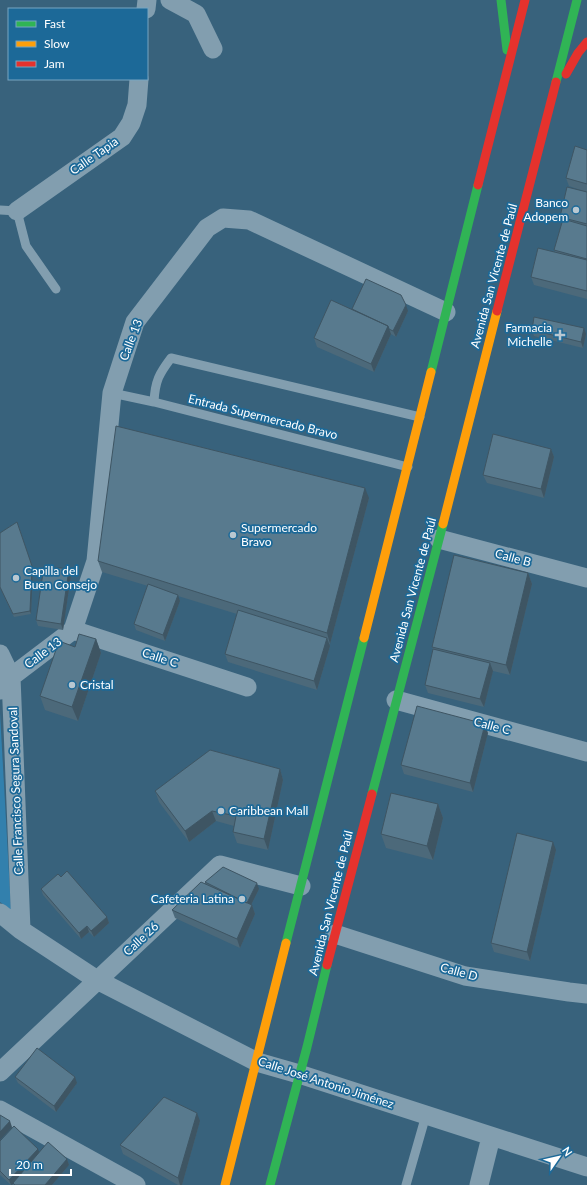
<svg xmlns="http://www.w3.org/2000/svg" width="587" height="1185" font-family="Lato,sans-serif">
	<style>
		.green { fill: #3280ad }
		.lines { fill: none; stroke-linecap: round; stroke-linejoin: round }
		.lane { stroke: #829eaf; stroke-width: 9 }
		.street { stroke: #829eaf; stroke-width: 19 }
		.fast { stroke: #30b455; stroke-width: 9 }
		.slow { stroke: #ff9f0a; stroke-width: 9 }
		.jam { stroke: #e5322d; stroke-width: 9 }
		.wall { fill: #4c697a }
		.shaded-wall { fill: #3e5563 }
		.building { fill: #587a8e; stroke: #3e5563 }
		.poi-dot { fill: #b9c8d1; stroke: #1c6998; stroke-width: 1.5 }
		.labels { text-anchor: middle; stroke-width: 3.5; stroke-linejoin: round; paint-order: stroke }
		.street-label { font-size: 12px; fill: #fff; stroke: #1c6998 }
		.poi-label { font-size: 12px; fill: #fff; stroke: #1c6998; text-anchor: start }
	</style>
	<rect width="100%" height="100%" fill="#38627c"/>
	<!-- green -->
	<path class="green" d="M 0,713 L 11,910 L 0,902 Z"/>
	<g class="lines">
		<!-- lane -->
		<path class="lane" d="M 0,210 L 17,211 L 26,246 L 56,289
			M 112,393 L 154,402 L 408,467
			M 154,402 C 155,381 159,374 171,358 L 420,417
			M 406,1185 L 426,1115"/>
		<!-- street -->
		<path class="street" d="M 170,0 L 196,14 L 213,49
			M 146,9 L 147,0
			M 17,211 L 122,137 L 131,123 L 137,105 L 139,79
			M 439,539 L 587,578
			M 73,630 L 247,687
			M 0,654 L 11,677 L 21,930
			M 0,690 L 11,677 L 73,630 L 96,561 L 112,393 L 135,322 L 207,228 L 223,218 L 249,220 L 446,312
			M 396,700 L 587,752
			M 0,913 L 21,930 L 97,980 L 257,1062 L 299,1074 L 587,1167
			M 335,934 L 465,976 L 569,992 L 587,994
			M 0,1072 L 220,865 L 301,886
			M 0,1110 L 136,1185
			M 479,1185 L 491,1137"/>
		<!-- fast -->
		<path class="fast" d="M 501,0 L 507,50
			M 556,82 L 577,0
			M 431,372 L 478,185
			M 372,794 L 443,524
			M 286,943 L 364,638
			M 270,1185 L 307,1047 L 327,965"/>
		<!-- slow -->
		<path class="slow" d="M 443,524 L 497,311
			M 364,638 L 431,372
			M 225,1185 L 286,943"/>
		<!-- jam -->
		<path class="jam" d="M 566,74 L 578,53 L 587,42
			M 478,185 L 525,0
			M 497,311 L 556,82
			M 327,965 L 372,794"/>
	</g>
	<!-- wall -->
	<path class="wall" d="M 587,150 L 587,299 L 534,285 L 531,277 L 555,252 L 554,250 L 562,223 L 560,217 L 583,191 L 569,186 L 566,178 Z
		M 352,309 L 408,311 L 396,337 L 391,334 L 374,372 L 317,347 L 314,338 Z
		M 532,330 L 586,334 L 583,348 L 534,336 Z
		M 551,449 L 554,457 L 544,498 L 487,483 L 483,475 Z
		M 369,498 L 330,644 L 329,644 L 330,646 L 317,690 L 228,662 L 225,654 L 237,614 L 178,596 L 180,601 L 165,641 L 136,630 L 134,624 L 148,586 L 102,572 L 98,561 Z
		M 17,522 L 33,569 L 31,614 L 14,617 L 0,588 L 0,533 Z
		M 528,573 L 532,584 L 510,675 L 493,671 L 484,707 L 428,693 L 425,685 L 433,649 L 432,647 Z
		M 71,575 L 63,630 L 38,626 L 36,620 Z
		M 96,639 L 101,653 L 78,721 L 45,710 L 40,696 L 75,647 Z
		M 488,733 L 473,792 L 404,774 L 401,765 Z
		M 280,769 L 283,780 L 268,850 L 237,843 L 233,832 L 234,826 L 216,821 L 189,842 L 159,802 L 155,791 Z
		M 438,804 L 443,818 L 433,860 L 386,848 L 381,834 Z
		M 556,850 L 530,961 L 494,952 L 491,943 Z
		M 61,877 L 107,917 L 109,923 L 94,937 L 89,932 L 81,939 L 43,895 L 41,889 Z
		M 205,882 L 259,889 L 251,905 L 252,905 L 255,914 L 240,948 L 175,918 L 172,910 L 205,884 Z
		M 15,1077 L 77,1083 L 56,1112 L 18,1083 Z
		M 200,1121 L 182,1185 L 178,1185 L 123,1154 L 120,1145 Z
		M 0,1141 L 39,1152 L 67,1159 L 69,1165 L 52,1185 L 14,1185 L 13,1184 L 12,1185 L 11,1185 L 0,1175 Z"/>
	<!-- shaded-wall -->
	<path class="shaded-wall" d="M 406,305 L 408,311 L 396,337 L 393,331 Z
		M 388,326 L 391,334 L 374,372 L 371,364 Z
		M 584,328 L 586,334 L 583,348 L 581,342 Z
		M 551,449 L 554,457 L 544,498 L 541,489 Z
		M 365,488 L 369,498 L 330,644 L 327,633 Z
		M 32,566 L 33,569 L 31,614 L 30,611 Z
		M 69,569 L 71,575 L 63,630 L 61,624 Z
		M 528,573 L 532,584 L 510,675 L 506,665 Z
		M 178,595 L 180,601 L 165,641 L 163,635 Z
		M 327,638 L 330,646 L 317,690 L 314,681 Z
		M 96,639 L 101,653 L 78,721 L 72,707 Z
		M 490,663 L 493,671 L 484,707 L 480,699 Z
		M 485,724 L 488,733 L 473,792 L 470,783 Z
		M 280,769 L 283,780 L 268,850 L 264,839 Z
		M 438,804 L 443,818 L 433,860 L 427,846 Z
		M 212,811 L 216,821 L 189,842 L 185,831 Z
		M 553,842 L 556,850 L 530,961 L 527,952 Z
		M 257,883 L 259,889 L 249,909 L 247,903 Z
		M 252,905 L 255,914 L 240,948 L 237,939 Z
		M 107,917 L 109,923 L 94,937 L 91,931 Z
		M 87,926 L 89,932 L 81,939 L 79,933 Z
		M 75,1077 L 77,1083 L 56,1112 L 54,1106 Z
		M 197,1113 L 200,1121 L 182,1185 L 180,1185 L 178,1178 Z
		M 10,1121 L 12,1127 L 0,1140 L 0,1132 Z
		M 38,1149 L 40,1154 L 12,1185 L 11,1185 L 9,1180 Z
		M 67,1159 L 69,1165 L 52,1185 L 45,1185 Z"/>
	<!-- building -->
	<path class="building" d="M 575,146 L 587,150 L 587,184 L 566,178 Z
		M 567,187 L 587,192 L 587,224 L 560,217 Z
		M 563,219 L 587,226 L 587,259 L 554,250 Z
		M 538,248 L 587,260 L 587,291 L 531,277 Z
		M 366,279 L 401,295 L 406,305 L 393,331 L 389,329 L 388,326 L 352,309 Z
		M 331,300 L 388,326 L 371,364 L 314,338 Z
		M 534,317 L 584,328 L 581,342 L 532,330 Z
		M 116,426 L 365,488 L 327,633 L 98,561 Z
		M 493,434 L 551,449 L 541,489 L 483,475 Z
		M 17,522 L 32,566 L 30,611 L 13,614 L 0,587 L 0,533 Z
		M 454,555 L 528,573 L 506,665 L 432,647 Z
		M 44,566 L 69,569 L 61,624 L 36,620 Z
		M 148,584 L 178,595 L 163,635 L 134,624 Z
		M 238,610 L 327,638 L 314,681 L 225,654 Z
		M 79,634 L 96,639 L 72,707 L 40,696 L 59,641 L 75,647 Z
		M 433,649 L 490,663 L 480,699 L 425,685 Z
		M 417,706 L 485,724 L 470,783 L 401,765 Z
		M 210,750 L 280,769 L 264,839 L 233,832 L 236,816 L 212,811 L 185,831 L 155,791 Z
		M 391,793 L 438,804 L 427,846 L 381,834 Z
		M 517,833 L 553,842 L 527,952 L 491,943 Z
		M 223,867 L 257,883 L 247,903 L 205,882 Z
		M 67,871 L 107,917 L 91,931 L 87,926 L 79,933 L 41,889 L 58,874 L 61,877 Z
		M 201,882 L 252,905 L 237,939 L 172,910 Z
		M 37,1048 L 75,1077 L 54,1106 L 15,1077 Z
		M 164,1097 L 197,1113 L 178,1178 L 120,1145 Z
		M 0,1115 L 10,1121 L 0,1132 Z
		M 14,1126 L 38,1149 L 9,1180 L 0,1171 L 0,1141 Z
		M 48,1142 L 67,1159 L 45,1185 L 15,1185 L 13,1183 Z"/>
	<!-- markers -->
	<g class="poi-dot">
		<circle cx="576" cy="210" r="4"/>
		<path d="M558 329h4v4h4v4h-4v4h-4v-4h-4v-4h4z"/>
		<circle cx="233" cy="535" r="4"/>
		<circle cx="16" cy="578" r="4"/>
		<circle cx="72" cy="685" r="4"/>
		<circle cx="221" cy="811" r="4"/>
		<circle cx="242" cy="899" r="4"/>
	</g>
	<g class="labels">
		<!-- street labels -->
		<g class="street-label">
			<text transform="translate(94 156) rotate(-35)" y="4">Calle Tapia</text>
			<text transform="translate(494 276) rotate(-75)" y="4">Avenida San Vicente de Paúl</text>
			<text transform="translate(131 340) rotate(-69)" y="4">Calle 13</text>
			<text transform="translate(263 417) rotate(14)" y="4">Entrada Supermercado Bravo</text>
			<text transform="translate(513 558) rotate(15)" y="4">Calle B</text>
			<text transform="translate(413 590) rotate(-75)" y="4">Avenida San Vicente de Paúl</text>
			<text transform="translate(43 653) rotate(-37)" y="4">Calle 13</text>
			<text transform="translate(160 658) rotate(18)" y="4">Calle C</text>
			<text transform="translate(492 726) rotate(15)" y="4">Calle C</text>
			<text transform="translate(16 791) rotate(-92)" y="4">Calle Francisco Segura Sandoval</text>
			<text transform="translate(331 903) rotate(-76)" y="4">Avenida San Vicente de Paúl</text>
			<text transform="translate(141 939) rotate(-43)" y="4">Calle 26</text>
			<text transform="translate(459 972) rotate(15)" y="4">Calle D</text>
			<text transform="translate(326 1083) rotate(18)" y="4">Calle José Antonio Jiménez</text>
		</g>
		<!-- poi labels -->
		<g class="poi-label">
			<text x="568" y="207" text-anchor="end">Banco<tspan x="568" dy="14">Adopem</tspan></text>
			<text x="552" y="332" text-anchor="end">Farmacia<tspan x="552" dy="14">Michelle</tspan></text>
			<text x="241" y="532">Supermercado<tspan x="241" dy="14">Bravo</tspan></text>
			<text x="24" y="575">Capilla del<tspan x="24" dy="14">Buen Consejo</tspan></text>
			<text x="80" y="689">Cristal</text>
			<text x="229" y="815">Caribbean Mall</text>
			<text x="234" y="903" text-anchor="end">Cafeteria Latina</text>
		</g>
	</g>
	<!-- legend -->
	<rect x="8" y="8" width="140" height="72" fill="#1c6998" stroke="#77a5c1"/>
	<rect x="16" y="21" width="20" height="6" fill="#30b455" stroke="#77a5c1"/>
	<text x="44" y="28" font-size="12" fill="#ffffff">Fast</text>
	<rect x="16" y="41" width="20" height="6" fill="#ff9f0a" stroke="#77a5c1"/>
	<text x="44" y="48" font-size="12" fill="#ffffff">Slow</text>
	<rect x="16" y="61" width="20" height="6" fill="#e5322d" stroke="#77a5c1"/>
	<text x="44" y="68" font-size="12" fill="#ffffff">Jam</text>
	<!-- north arrow -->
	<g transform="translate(559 1157) rotate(56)" stroke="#1c6998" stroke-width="3" paint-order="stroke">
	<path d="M0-3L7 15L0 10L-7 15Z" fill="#ffffff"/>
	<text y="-6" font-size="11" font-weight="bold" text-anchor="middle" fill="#ffffff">N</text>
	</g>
	<!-- scale -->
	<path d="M10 1169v6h61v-6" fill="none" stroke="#ffffff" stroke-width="2"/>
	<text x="16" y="1169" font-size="12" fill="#ffffff" stroke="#1c6998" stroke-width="3" paint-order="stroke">20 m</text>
</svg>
